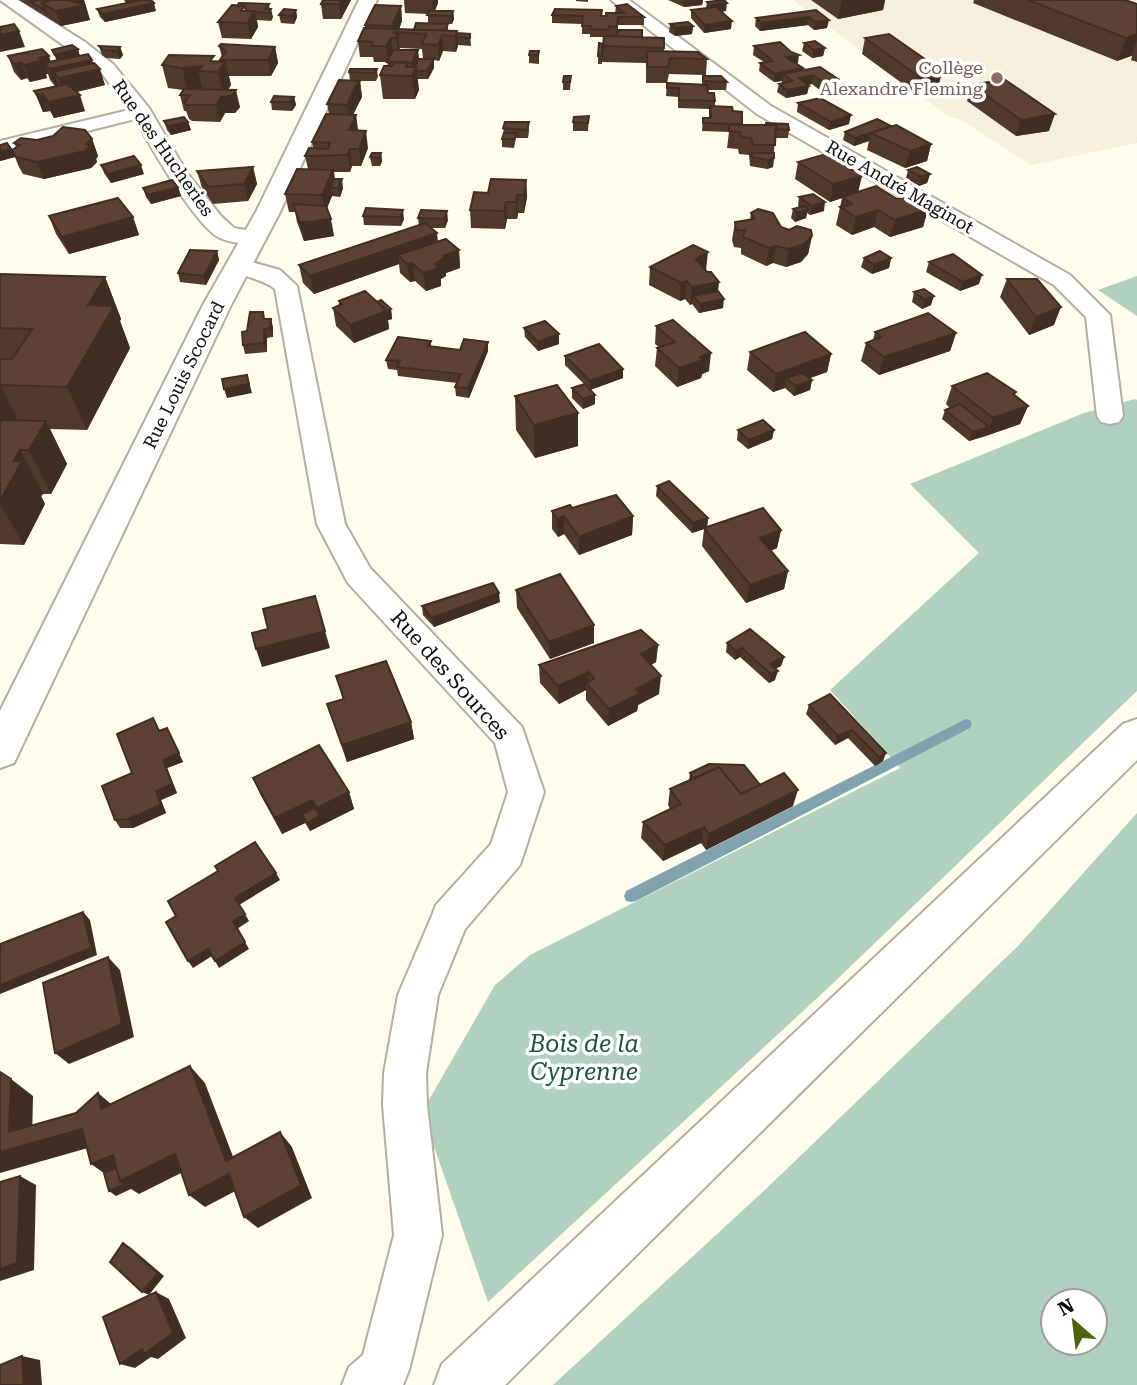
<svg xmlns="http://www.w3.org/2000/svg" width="1137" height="1385" font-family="'Roboto Serif',serif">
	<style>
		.built { fill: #f5f0db }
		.forest { fill: #b1d0bf; fill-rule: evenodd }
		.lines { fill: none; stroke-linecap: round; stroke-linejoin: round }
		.stream { fill: #80a3ae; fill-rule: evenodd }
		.street-casing { stroke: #b2afa1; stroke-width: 4 }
		.secondary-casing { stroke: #b2afa1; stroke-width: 4 }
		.street { fill: #fff; fill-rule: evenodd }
		.secondary { fill: #fff; fill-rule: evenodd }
		.wall { fill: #4f392d; fill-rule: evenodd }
		.shaded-wall { fill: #402e24 }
		.building { fill: #5c4234; stroke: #402e24; stroke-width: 2 }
		.education-dot { fill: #8d6e63; stroke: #fff; stroke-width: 2.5 }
		.labels { text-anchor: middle; stroke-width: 7; stroke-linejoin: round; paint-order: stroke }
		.far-education-label { font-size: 18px; fill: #785e54; stroke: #fff; text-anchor: end }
		.far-street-label { font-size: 18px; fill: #0d0c07; stroke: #fff }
		.street-label { font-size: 21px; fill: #0d0c07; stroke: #fff }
		.near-park-label { font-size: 24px; font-style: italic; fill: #1c533a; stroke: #fff }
	</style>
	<rect width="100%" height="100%" fill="#fffced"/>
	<!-- built -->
	<path class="built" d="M 793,0 L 1137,0 L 1137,143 L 1031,165 L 961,120 L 948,116 Z"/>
	<!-- forest -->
	<path class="forest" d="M 1137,276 L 1137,316 L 1098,290 Z
		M 1135,399 L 1137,400 L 1137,691 L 827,989 L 488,1302 L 422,1112 L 495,985 L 530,955 L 900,768 L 830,690 L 979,553 L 910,484 L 1084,413 Z
		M 1137,813 L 1137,1385 L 553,1385 L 766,1189 L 1018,946 ZM 1053,1301 L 1095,1301 L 1095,1343 L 1053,1343 Z"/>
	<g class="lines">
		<!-- stream -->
		<path class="stream" d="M 966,719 L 970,720 L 972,724 L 970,728 L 636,901 L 631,902 L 626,901 L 624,896 L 626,891 Z"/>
		<defs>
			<path id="street" d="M 0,0 L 18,0 L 85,42 L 113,64 L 149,108 L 187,173 L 221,216 L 234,228 L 263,233 L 266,238 L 263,243 C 251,245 231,243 220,238 C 195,226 150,145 135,119 L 0,153 L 0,141 L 129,110 L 101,72 Z
				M 611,0 L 629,0 L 771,106 L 1070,275 L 1110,315 L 1123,416 L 1119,422 L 1110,424 L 1101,422 L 1097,416 L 1086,317 L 1054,285 L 757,114 Z
				M 241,259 L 280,270 L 297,286 L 345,524 L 370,568 L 522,727 L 544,792 L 520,865 L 465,929 L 438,995 L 426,1073 L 427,1105 L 442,1235 L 409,1370 L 403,1385 L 342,1385 L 349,1367 L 363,1355 L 394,1235 L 383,1105 L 384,1073 L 398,995 L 431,918 L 436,905 L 491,844 L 508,792 L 495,743 L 348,583 L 317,524 L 275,289 C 262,278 238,277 230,266 L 233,261 Z"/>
			<path id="secondary" d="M 359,0 L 377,0 L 280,212 L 231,305 L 14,763 L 0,768 L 0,711 L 203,305 L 256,212 Z
				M 1137,719 L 1137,760 L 505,1385 L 434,1385 L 442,1364 L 1123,724 Z"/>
		</defs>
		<!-- street casing -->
		<use href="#street" class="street-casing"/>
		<!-- secondary casing -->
		<use href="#secondary" class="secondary-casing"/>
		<!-- street -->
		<use href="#street" class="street"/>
		<!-- secondary -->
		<use href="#secondary" class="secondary"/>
	</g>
	<!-- wall -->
	<path class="wall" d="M 19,0 L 84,0 L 90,20 L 61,26 Z
		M 124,0 L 138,0 L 156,11 L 105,22 L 100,17 L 97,9 L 126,3 Z
		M 323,0 L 351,0 L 341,19 L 323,19 L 321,4 Z
		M 404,0 L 438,0 L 438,3 L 435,11 L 453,11 L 454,19 L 452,24 L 428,23 L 428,14 L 405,13 Z
		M 576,0 L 588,0 L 588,2 L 576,1 Z
		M 668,0 L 703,0 L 702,5 L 684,7 Z
		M 811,0 L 885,0 L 883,10 L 838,19 Z
		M 974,0 L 1125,0 L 1137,4 L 1137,62 L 1131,60 L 1132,56 L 1131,56 L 1117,61 L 973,3 Z
		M 707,2 L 726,11 L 721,12 L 731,29 L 704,33 L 691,18 L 691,10 L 706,8 Z
		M 401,6 L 402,21 L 399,29 L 414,30 L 448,24 L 448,30 L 457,31 L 457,33 L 470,34 L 471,46 L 458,45 L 456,52 L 443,51 L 439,61 L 434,60 L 434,68 L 428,79 L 417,79 L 419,90 L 415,99 L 383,99 L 380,75 L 388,66 L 387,62 L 374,62 L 373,57 L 360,57 L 358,41 L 365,28 L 365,25 ZM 399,48 L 422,49 L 423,59 L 419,59 L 400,50 Z
		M 616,6 L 644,17 L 644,25 L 618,25 L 618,30 L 642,37 L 664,38 L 664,51 L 707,59 L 706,75 L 669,74 L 667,83 L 646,83 L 646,63 L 602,62 L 602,64 L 598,64 L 598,56 L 603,44 L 604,37 L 590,37 L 590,34 L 582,34 L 582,24 L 552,23 L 552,15 L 606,16 L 615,13 Z
		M 269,9 L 273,17 L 271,21 L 257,20 L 258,27 L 251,39 L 222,38 L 218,22 Z
		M 296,10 L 297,17 L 294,24 L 281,23 L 279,15 Z
		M 816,10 L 827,28 L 814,30 L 808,25 L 760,31 L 755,26 L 756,18 Z
		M 670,24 L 693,26 L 692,34 L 675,36 L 669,32 Z
		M 865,38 L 942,71 L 938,88 L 914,92 L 862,54 Z
		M 804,43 L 825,48 L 823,56 L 812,58 L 802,51 Z
		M 99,46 L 120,47 L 123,55 L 120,59 L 106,58 L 102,55 Z
		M 219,46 L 275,47 L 278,63 L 271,76 L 229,76 L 231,85 L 228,90 L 240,107 L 235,113 L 225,113 L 220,122 L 192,121 L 189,119 L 186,111 L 184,111 L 180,95 L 183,90 L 168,88 L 162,65 L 221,62 L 220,60 L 222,57 Z
		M 754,46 L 798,63 L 795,63 L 803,70 L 838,79 L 836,88 L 821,91 L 812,84 L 807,85 L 809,86 L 807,94 L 786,98 L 777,92 L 779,84 L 782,83 L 782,81 L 774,82 L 759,71 L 760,63 L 764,62 L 753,55 Z
		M 78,49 L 80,56 L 94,63 L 105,85 L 76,92 L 85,111 L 54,118 L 50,111 L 43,112 L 34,91 L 58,85 L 55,86 L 50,80 L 48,74 L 46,74 L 47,78 L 30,82 L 27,78 L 21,80 L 14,72 L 8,56 L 51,62 L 57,61 L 52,50 Z
		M 539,51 L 539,64 L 529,63 L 529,55 Z
		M 377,69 L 378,77 L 376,81 L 360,81 L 362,97 L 353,115 L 356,115 L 358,131 L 368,148 L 361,166 L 352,166 L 350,172 L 334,172 L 335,179 L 343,188 L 340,197 L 332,196 L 327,208 L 334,236 L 304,241 L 297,222 L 295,212 L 289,212 L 285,194 L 308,169 L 305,156 L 313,148 L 312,142 L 329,114 L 327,104 L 350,80 L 349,72 Z
		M 571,76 L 570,90 L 563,90 L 563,82 Z
		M 703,76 L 727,82 L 726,90 L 708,90 L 708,93 L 715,101 L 715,106 L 733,111 L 742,125 L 789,130 L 788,138 L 775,138 L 773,167 L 767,169 L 750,166 L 749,155 L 739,154 L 738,149 L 727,148 L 729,132 L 702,131 L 703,118 L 709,118 L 709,109 L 678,108 L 678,97 L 666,96 L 667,83 L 702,84 Z
		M 972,85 L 1049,131 L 1016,136 L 967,101 Z
		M 294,97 L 296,105 L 292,111 L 272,110 L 271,102 Z
		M 798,103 L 849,124 L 829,130 L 797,112 Z
		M 589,116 L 588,131 L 573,131 L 573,122 Z
		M 164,121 L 188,122 L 191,130 L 171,135 L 167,130 Z
		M 529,122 L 529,131 L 528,138 L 516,138 L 514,148 L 502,147 L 502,139 L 504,134 L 503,128 Z
		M 891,126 L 931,144 L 927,161 L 905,168 L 867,150 L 869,141 L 854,146 L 843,140 L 845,132 Z
		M 92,139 L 98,156 L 96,159 L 97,162 L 91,168 L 44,179 L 23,174 L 19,167 L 15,157 L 0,161 L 0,145 L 12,150 L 16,147 L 14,143 L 37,140 Z
		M 381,153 L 382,161 L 380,166 L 372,166 L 370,157 Z
		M 798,162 L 858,192 L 897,199 L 928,209 L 923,227 L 890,237 L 874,227 L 852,235 L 836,225 L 842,198 L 830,202 L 795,179 Z
		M 101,165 L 144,174 L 111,183 L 104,173 Z
		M 253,167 L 257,184 L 248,201 L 213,204 L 202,188 L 197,171 Z
		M 908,170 L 930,174 L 927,183 L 919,186 L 906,178 Z
		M 526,180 L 527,197 L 524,213 L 518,213 L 517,219 L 507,219 L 505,229 L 471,228 L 470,210 L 488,193 Z
		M 178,187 L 181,196 L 151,204 L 146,197 L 143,188 Z
		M 799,197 L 824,211 L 810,215 L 807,213 L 806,218 L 795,222 L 791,218 L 793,209 L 799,207 L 798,206 Z
		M 366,208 L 404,219 L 401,226 L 364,225 L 363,216 Z
		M 421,210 L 448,220 L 445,228 L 430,228 L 438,242 L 459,250 L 460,268 L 446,273 L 446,276 L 441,279 L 441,286 L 426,291 L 415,281 L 410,282 L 400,273 L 399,264 L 314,294 L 303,283 L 299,265 L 419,226 L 418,218 Z
		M 751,213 L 781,227 L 812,236 L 808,254 L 801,262 L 786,267 L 773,263 L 766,266 L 741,254 L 741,248 L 734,247 L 732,240 L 735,222 L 750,220 Z
		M 49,216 L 133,217 L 139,235 L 69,254 L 56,234 Z
		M 217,251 L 219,260 L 206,285 L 180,282 L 178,273 Z
		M 864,258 L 891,258 L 889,268 L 872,274 L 861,267 Z
		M 929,262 L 979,284 L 960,291 L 926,272 Z
		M 650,267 L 706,270 L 718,291 L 723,308 L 699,313 L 692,304 L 690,305 L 685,299 L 680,301 L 649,285 Z
		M 0,274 L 105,277 L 121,319 L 120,321 L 130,348 L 87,430 L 50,429 L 67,464 L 51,494 L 43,494 L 41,496 L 45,504 L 24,545 L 0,544 Z
		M 1007,279 L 1054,325 L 1029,335 L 1000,297 Z
		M 924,289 L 931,305 L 922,309 L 912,302 L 914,292 Z
		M 339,301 L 377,302 L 391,309 L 392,319 L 388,320 L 389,329 L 354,343 L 336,326 L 333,308 L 339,305 Z
		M 265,319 L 271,319 L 273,328 L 273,337 L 267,338 L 267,352 L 245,354 L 243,345 L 247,331 Z
		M 656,326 L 709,371 L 702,374 L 701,378 L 677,387 L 655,366 L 657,348 L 659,347 L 655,344 Z
		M 524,328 L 559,334 L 559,344 L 538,351 L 525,337 Z
		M 875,332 L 956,333 L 950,351 L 879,375 L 861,361 L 866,343 L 873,340 Z
		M 431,341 L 431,346 L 460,350 L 488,342 L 488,351 L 469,398 L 456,396 L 455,387 L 457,383 L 398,376 L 397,370 L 388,369 L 386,360 Z
		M 750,352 L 831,354 L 827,372 L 809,378 L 812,380 L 810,390 L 794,396 L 785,388 L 773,392 L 747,370 Z
		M 565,356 L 623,378 L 590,390 L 595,395 L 595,404 L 583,409 L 572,398 L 572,388 L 584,384 L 565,365 Z
		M 952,386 L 1016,392 L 1015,395 L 1028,406 L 1020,424 L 969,441 L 942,419 L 945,410 L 950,408 L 946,404 Z
		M 515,396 L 578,413 L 578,446 L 535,458 L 516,430 Z
		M 738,430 L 774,430 L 772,439 L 748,449 L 737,440 Z
		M 657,486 L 708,518 L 707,527 L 781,530 L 777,548 L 771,551 L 788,571 L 784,589 L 746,603 L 702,546 L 704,529 L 692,533 L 656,496 Z
		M 572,508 L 633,516 L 632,535 L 579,555 L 564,534 L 558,537 L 552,529 L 552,511 Z
		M 516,590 L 594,625 L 594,643 L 550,659 L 517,608 Z
		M 500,602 L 434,627 L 423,615 L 422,606 Z
		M 727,643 L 784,657 L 781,666 L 775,669 L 775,680 L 769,683 L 740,657 L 735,660 L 726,652 Z
		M 658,645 L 656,662 L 651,665 L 659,694 L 638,705 L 637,711 L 608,726 L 586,700 L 586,690 L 559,704 L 540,683 L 539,665 Z
		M 336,676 L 411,722 L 414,739 L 347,762 L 327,704 L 343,700 Z
		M 830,694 L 883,761 L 875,766 L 848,738 L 835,745 L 806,714 L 809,705 Z
		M 167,728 L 183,762 L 167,768 L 177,793 L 161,800 L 166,813 L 133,828 L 120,828 L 115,820 L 132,773 L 159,731 Z
		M 690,773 L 760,785 L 793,806 L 706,850 L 701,843 L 663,861 L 641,838 L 643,822 L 670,809 L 668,805 L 670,789 L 689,781 Z
		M 253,778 L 349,792 L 354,809 L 310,831 L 305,823 L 282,834 L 260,794 Z"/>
	<!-- shaded-wall -->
	<path class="shaded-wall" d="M 68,0 L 84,0 L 90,20 L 61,26 L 56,11 Z
		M 127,0 L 138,0 L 138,2 L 128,5 Z
		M 341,0 L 351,0 L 341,19 L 339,4 Z
		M 432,0 L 438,0 L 438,3 L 433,14 Z
		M 684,0 L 703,0 L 702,5 L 684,7 Z
		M 842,0 L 885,0 L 883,10 L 838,19 Z
		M 154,3 L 156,11 L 105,22 L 103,14 Z
		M 727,3 L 726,11 L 709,13 L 710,5 Z
		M 269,4 L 270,12 L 271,9 L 273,17 L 271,21 L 270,12 L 265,9 Z
		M 401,6 L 402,21 L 398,32 L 393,32 L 392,26 Z
		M 296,10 L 297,17 L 294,24 L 293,16 Z
		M 255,11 L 258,27 L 251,39 L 247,23 Z
		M 453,11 L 454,19 L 452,24 L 451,16 Z
		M 809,17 L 808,25 L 760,31 L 761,23 Z
		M 829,20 L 827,28 L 814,30 L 815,22 Z
		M 732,21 L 731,29 L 704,33 L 705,25 Z
		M 693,26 L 692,34 L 675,36 L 675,28 Z
		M 19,31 L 25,47 L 0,52 L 0,35 Z
		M 457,31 L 458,46 L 456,52 L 455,36 Z
		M 398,34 L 400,50 L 398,54 L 396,38 Z
		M 1137,34 L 1137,40 L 1131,56 L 1117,61 L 1126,38 Z
		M 442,35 L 443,51 L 439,61 L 438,45 Z
		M 391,38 L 393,54 L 388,62 L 386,46 Z
		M 120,47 L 123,55 L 120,59 L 117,51 Z
		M 275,47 L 278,63 L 271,76 L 268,60 Z
		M 825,48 L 823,56 L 812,58 L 814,50 Z
		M 78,49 L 80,58 L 58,63 L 55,55 Z
		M 418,50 L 420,66 L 417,71 L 419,90 L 415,99 L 412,76 L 413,73 L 412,63 Z
		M 799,55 L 798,63 L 785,65 L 786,57 Z
		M 49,56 L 53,69 L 92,60 L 96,70 L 100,69 L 105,85 L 65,95 L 59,78 L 53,73 L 58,85 L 55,86 L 49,69 L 44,63 L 48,74 L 46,74 L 47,78 L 30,82 L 24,65 L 39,58 Z
		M 434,59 L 434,68 L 428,79 L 427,71 Z
		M 21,62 L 27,78 L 21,80 L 14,64 Z
		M 225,62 L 231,85 L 224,95 L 218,72 Z
		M 202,66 L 198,71 L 203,90 L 188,91 L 182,68 Z
		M 803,68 L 802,77 L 783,74 L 782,81 L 774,82 L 775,74 Z
		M 942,71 L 938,88 L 914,92 L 918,76 Z
		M 813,75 L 812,84 L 797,87 L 799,78 Z
		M 838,79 L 836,88 L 821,91 L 823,82 Z
		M 360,81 L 362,97 L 358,104 L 350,121 L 347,105 L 355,87 Z
		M 809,86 L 807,94 L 786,98 L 787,90 Z
		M 236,90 L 240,107 L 235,113 L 225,113 L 220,122 L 216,105 L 221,97 Z
		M 43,94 L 50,111 L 43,112 L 37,95 Z
		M 80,95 L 85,111 L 54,118 L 48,102 Z
		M 294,97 L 296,105 L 292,111 L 291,102 Z
		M 1055,114 L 1049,131 L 1016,136 L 1021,120 Z
		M 356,115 L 358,131 L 349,130 Z
		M 851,115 L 849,124 L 829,130 L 831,122 Z
		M 188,122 L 191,130 L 171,135 L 168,126 Z
		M 366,131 L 368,148 L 361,166 L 359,149 Z
		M 871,133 L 869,141 L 854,146 L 855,138 Z
		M 92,139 L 98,156 L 96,159 L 97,162 L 91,168 L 44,179 L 37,162 L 87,144 Z
		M 931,144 L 927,161 L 905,168 L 910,151 Z
		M 11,149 L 15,157 L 0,161 L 0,151 Z
		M 350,149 L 352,166 L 350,172 L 347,155 Z
		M 381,153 L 382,161 L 380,166 L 379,158 Z
		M 774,158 L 773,167 L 767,169 L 768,160 Z
		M 141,165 L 144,174 L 111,183 L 108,174 Z
		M 253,167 L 257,184 L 248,201 L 244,184 Z
		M 333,170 L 336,187 L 331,188 L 332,196 L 325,213 L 322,195 Z
		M 930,174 L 927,183 L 919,186 L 921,177 Z
		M 862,176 L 858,193 L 830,202 L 833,184 Z
		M 342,179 L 343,188 L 340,197 L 338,188 Z
		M 526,180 L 527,197 L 524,213 L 524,195 Z
		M 178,187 L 181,196 L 151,204 L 148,195 Z
		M 517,195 L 518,213 L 517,219 L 516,202 Z
		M 506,202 L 507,219 L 505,229 L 504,211 Z
		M 825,202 L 824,211 L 810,215 L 812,206 Z
		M 808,209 L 806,218 L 795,222 L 797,213 Z
		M 928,209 L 923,227 L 890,237 L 895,220 Z
		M 403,210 L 404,219 L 401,226 L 400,217 Z
		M 878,210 L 874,227 L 852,235 L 856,217 Z
		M 447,211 L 448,220 L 445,228 L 444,219 Z
		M 133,217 L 139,235 L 69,254 L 62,237 Z
		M 331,219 L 334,236 L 304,241 L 300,223 Z
		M 437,233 L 439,251 L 398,255 L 399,264 L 314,294 L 310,276 Z
		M 812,236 L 808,254 L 801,262 L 786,267 L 789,249 Z
		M 776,246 L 773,263 L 766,266 L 769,248 Z
		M 459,250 L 460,268 L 446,273 L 446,276 L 441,279 L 441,286 L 426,291 L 423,273 L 443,256 Z
		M 217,251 L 219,260 L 206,285 L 204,276 Z
		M 708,252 L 706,270 L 695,277 L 696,259 Z
		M 891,258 L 889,268 L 872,274 L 874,265 Z
		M 412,263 L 415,281 L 410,282 L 407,264 Z
		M 982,275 L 979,284 L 960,291 L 963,282 Z
		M 105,277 L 121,319 L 120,321 L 130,348 L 87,430 L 67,387 L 88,305 Z
		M 687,281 L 685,299 L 680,301 L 681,283 Z
		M 719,282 L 717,300 L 693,296 L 692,304 L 690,305 L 692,287 Z
		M 934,296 L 931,305 L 922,309 L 925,300 Z
		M 724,299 L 723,308 L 699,313 L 700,304 Z
		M 1061,307 L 1054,325 L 1029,335 L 1036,317 Z
		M 391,309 L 392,319 L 388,320 L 389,329 L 354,343 L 350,325 Z
		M 271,319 L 273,328 L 273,337 L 270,328 Z
		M 264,329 L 267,338 L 267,352 L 264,343 Z
		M 956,333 L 950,351 L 879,375 L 884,357 Z
		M 559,334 L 559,344 L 538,351 L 538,342 Z
		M 488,342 L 488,351 L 469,398 L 468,388 Z
		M 711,353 L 709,371 L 702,374 L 701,378 L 677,387 L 679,368 L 700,357 Z
		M 831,354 L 827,372 L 794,384 L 786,378 L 785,388 L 773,392 L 776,374 Z
		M 623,369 L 623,378 L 590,390 L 590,381 Z
		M 247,375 L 252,393 L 227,398 L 224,389 Z
		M 812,380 L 810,390 L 794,396 L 796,386 Z
		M 0,385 L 22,428 L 0,460 Z
		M 595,395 L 595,404 L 583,409 L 583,399 Z
		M 1028,406 L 1020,424 L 986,436 L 993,418 Z
		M 578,413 L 578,446 L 535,458 L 534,425 Z
		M 46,421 L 67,464 L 51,494 L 29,450 Z
		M 989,427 L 986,436 L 969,441 L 973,432 Z
		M 774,430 L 772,439 L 748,449 L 749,440 Z
		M 20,450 L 43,494 L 41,496 L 45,504 L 24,545 L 0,504 L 0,501 L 14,461 Z
		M 564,516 L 564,534 L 558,537 L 557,519 Z
		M 633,516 L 632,535 L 579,555 L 579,537 Z
		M 708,518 L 707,528 L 692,533 L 693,523 Z
		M 781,530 L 777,548 L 756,556 L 760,538 Z
		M 788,571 L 784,589 L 746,603 L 750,585 Z
		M 499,593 L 500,602 L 434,627 L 432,618 Z
		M 594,625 L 594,643 L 550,659 L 549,642 Z
		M 325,631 L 330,648 L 262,667 L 256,649 Z
		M 658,645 L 656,662 L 640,671 L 641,654 Z
		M 742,648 L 740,657 L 735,660 L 736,651 Z
		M 784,657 L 781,666 L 769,672 L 770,664 Z
		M 778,671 L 775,680 L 769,683 L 771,674 Z
		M 589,672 L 588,686 L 586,683 L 586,690 L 559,704 L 558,686 Z
		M 661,676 L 659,694 L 638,705 L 637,711 L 608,726 L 609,709 L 636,689 Z
		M 411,722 L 414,739 L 347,762 L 342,745 Z
		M 167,728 L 183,762 L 167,768 L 177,793 L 161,800 L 166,813 L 133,828 L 128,819 L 156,791 L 163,760 Z
		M 852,730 L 848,738 L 835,745 L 838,736 Z
		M 886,753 L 883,761 L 875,766 L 879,757 Z
		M 798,790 L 793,806 L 706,850 L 709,834 Z
		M 349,792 L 354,809 L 310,831 L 307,823 L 320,816 L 317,808 Z
		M 312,800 L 318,816 L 302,814 L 305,823 L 282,834 L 275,818 Z
		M 704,827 L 701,843 L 663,861 L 665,845 Z
		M 276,873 L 280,880 L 239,905 L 235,898 Z
		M 83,912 L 90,920 L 97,955 L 0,994 L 0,985 Z
		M 245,914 L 249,921 L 237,929 L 233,921 Z
		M 245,942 L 249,949 L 219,968 L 215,961 Z
		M 208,949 L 212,956 L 193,968 L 188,961 Z
		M 108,957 L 120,970 L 134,1037 L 69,1064 L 55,1053 Z
		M 190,1066 L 205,1083 L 240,1175 L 226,1161 Z
		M 11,1079 L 33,1096 L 32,1143 L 82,1129 L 102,1144 L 0,1173 L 0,1152 L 9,1132 Z
		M 98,1093 L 117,1109 L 101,1109 Z
		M 280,1132 L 292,1147 L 312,1198 L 258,1228 L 244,1217 Z
		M 175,1154 L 191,1168 L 139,1194 L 131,1189 L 116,1196 L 109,1191 L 111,1178 L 91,1164 L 113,1155 Z
		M 229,1174 L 243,1187 L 205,1207 L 189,1195 Z
		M 20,1176 L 36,1185 L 34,1270 L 0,1281 L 0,1269 Z
		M 123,1243 L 130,1247 L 164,1276 L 149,1295 L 142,1292 Z
		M 156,1292 L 169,1299 L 186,1338 L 158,1359 L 151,1357 L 135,1368 L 120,1364 L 142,1349 Z
		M 22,1356 L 40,1360 L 42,1385 L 24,1385 Z"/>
	<!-- building -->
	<path class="building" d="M 37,0 L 52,0 L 42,3 L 45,10 L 31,2 Z
		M 52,0 L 68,0 L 85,5 L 56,11 L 42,3 Z
		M 142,0 L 151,0 L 154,3 L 103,14 L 97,9 Z
		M 323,0 L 341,0 L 339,4 L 321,4 Z
		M 724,0 L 727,3 L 710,5 L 707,2 Z
		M 1028,0 L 1125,0 L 1137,4 L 1137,34 L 1126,38 Z
		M 239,3 L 269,4 L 265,9 L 271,9 L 269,13 L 246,11 L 245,6 L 237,6 Z
		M 627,4 L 644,17 L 618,17 L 617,27 L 609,26 L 609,30 L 590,29 L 591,26 L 582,26 L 583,16 L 552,15 L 555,9 L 602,10 L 601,16 L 606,16 L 606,13 L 624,13 L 616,6 Z
		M 232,5 L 245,6 L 241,11 L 255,11 L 247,23 L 218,22 Z
		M 375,5 L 401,6 L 392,26 L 365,25 Z
		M 716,7 L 732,21 L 705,25 L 691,10 Z
		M 284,9 L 296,10 L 293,16 L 279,15 Z
		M 816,10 L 829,20 L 815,22 L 809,17 L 761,23 L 756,18 Z
		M 429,11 L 453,11 L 451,16 L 427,15 Z
		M 688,22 L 693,26 L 675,28 L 670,24 Z
		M 416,23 L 448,24 L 445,30 L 414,30 Z
		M 14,24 L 19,31 L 0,35 L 0,27 Z
		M 364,28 L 457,31 L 455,36 L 442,35 L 438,45 L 422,44 L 426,34 L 393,32 L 398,34 L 396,38 L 391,38 L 386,46 L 371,46 L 373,42 L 358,41 Z
		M 618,30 L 642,30 L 642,37 L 617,36 Z
		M 457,33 L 470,34 L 470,38 L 457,37 Z
		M 889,34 L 942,71 L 918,76 L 865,38 Z
		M 604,36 L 664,38 L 664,48 L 603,46 Z
		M 815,41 L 825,48 L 814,50 L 804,43 Z
		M 780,42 L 791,52 L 799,55 L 786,57 L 803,68 L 775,74 L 760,63 L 773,61 L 754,46 Z
		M 599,43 L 603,44 L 602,56 L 598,56 Z
		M 221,44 L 275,47 L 268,60 L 220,60 L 226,51 L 219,46 Z
		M 72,45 L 78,49 L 55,55 L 52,50 Z
		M 99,46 L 120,47 L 117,51 L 103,50 Z
		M 42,49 L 49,56 L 39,58 L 41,61 L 24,65 L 21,62 L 14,64 L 8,56 Z
		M 393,50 L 418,50 L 412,63 L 387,62 Z
		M 530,51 L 539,51 L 538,56 L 529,55 Z
		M 647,51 L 698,52 L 707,59 L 670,58 L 668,67 L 647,67 Z
		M 88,54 L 92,60 L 49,69 L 44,63 Z
		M 169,55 L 214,56 L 210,61 L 225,62 L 218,72 L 198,71 L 202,66 L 182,68 L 162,65 Z
		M 418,59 L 434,59 L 427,71 L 417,71 L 416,67 L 415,67 Z
		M 395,62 L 408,62 L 406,67 L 416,67 L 412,76 L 380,75 L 384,66 L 392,66 Z
		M 94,63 L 100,69 L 59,78 L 53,72 Z
		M 820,67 L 838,79 L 823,82 L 813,75 L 799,78 L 809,86 L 787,90 L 779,84 L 792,81 L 783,74 Z
		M 350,69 L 377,69 L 375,73 L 349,72 Z
		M 564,76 L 571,76 L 570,82 L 563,82 Z
		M 703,76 L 721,76 L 727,82 L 703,81 Z
		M 1004,79 L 1055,114 L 1021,120 L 972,85 Z
		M 339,80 L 360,81 L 355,87 L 347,105 L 327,104 Z
		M 667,83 L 707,85 L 708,93 L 714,93 L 715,101 L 679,100 L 679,88 L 667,88 Z
		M 67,84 L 80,95 L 48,102 L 43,94 L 37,95 L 34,91 Z
		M 184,89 L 236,90 L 232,96 L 221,97 L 216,105 L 188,105 L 184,103 L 190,95 L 180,95 Z
		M 274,96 L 294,97 L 291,102 L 271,102 Z
		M 820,98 L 851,115 L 831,122 L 798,103 Z
		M 710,106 L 732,107 L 733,111 L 742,112 L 742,124 L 703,123 L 703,118 L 711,118 Z
		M 326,114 L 356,115 L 349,130 L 366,131 L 359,149 L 350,149 L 347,155 L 305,156 L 309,148 L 328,149 L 330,143 L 312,142 Z
		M 589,116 L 588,123 L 573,122 L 574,117 Z
		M 184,117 L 188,122 L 168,126 L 164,121 Z
		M 877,119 L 891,126 L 855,138 L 845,132 Z
		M 505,122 L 529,122 L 527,130 L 503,128 Z
		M 766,123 L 788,124 L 789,130 L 776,129 L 776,125 L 766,125 Z
		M 729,125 L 776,125 L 775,145 L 753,145 L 751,138 L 741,137 L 740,132 L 729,131 Z
		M 896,125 L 931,144 L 910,151 L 871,133 Z
		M 63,127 L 85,130 L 92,139 L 87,144 L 91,145 L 85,151 L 37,162 L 16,157 L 12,150 L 20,145 L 14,143 L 21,138 L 37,140 L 53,136 Z
		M 504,133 L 516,133 L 514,139 L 502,139 Z
		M 7,143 L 11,149 L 0,151 L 0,145 Z
		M 372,153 L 381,153 L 379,158 L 370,157 Z
		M 752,153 L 774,153 L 774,158 L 768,160 L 752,157 Z
		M 826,154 L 862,176 L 833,184 L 798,162 Z
		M 134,156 L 141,165 L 108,174 L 101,165 Z
		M 253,167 L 244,184 L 208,187 L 197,171 Z
		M 917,167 L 930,174 L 921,177 L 908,170 Z
		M 297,169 L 333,170 L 322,195 L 285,194 Z
		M 334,179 L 342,179 L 338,188 L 331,188 Z
		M 491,179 L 526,180 L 524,195 L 517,195 L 516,202 L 506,202 L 504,211 L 470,210 L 474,192 L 488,193 Z
		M 172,180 L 178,187 L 148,195 L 143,188 Z
		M 876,186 L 897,199 L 906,196 L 928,209 L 895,220 L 878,210 L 856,217 L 840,207 L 852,204 L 842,197 Z
		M 813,194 L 825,202 L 812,206 L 799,197 Z
		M 118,198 L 133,217 L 62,237 L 49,216 Z
		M 293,204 L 326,206 L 331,219 L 300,223 Z
		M 804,206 L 808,209 L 797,213 L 793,209 Z
		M 366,208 L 403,210 L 400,217 L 363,216 Z
		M 758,209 L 773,213 L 781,227 L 789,230 L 797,226 L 811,230 L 812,236 L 804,244 L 789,249 L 776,246 L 769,248 L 743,237 L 745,230 L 736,230 L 735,222 L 754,219 L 751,213 Z
		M 421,210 L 447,211 L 444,219 L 418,218 Z
		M 425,223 L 437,233 L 310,276 L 299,265 Z
		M 446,239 L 459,250 L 443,256 L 444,258 L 435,264 L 439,268 L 423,273 L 412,263 L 407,264 L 398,255 Z
		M 693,245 L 708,252 L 696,259 L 707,272 L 711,272 L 719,282 L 692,287 L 687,281 L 681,283 L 650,267 Z
		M 190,250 L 217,251 L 204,276 L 178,273 Z
		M 880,251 L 891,258 L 874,265 L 864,258 Z
		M 953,254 L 982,275 L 963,282 L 929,262 Z
		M 0,274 L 105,277 L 88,305 L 114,306 L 67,387 L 0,385 L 0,359 L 12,359 L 32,329 L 0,328 Z
		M 1007,279 L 1037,279 L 1061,307 L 1036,317 Z
		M 924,289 L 934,296 L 925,300 L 914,292 Z
		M 365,291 L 387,311 L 350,325 L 333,308 L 342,304 L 339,301 Z
		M 718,291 L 724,299 L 700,304 L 693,296 Z
		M 381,300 L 391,309 L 381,313 L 387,311 L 377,302 Z
		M 250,312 L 263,312 L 264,319 L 271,319 L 270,328 L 264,329 L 264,343 L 243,345 L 242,332 L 247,331 Z
		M 928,313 L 956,333 L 884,357 L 866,343 L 881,337 L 875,332 Z
		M 673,320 L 711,353 L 700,357 L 703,360 L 679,368 L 657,348 L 675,342 L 656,326 Z
		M 545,321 L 559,334 L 538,342 L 524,328 Z
		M 805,332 L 831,354 L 776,374 L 750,352 Z
		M 398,337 L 431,341 L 428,346 L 460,350 L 464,339 L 488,342 L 468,388 L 455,387 L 461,374 L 397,367 L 400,361 L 386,360 Z
		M 599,344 L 623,369 L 590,381 L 565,356 Z
		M 802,373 L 812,380 L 796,386 L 786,378 Z
		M 987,373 L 1016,392 L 1013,394 L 1028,406 L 993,418 L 952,386 Z
		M 247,375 L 249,384 L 224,389 L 222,379 Z
		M 585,384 L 595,395 L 583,399 L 572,388 Z
		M 557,385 L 578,413 L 534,425 L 515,396 Z
		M 960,404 L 989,427 L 973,432 L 945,410 Z
		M 0,420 L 46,421 L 29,450 L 20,450 L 17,455 L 14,461 L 22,461 L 0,501 Z
		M 763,420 L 774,430 L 749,440 L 738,430 Z
		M 669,481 L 708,518 L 693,523 L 657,486 Z
		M 616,495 L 633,516 L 579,537 L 564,516 L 557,519 L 552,511 L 570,505 L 572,508 Z
		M 763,508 L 781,530 L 760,538 L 788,571 L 750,585 L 704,528 Z
		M 560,574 L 594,625 L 549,642 L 516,590 Z
		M 493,583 L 499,593 L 432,618 L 422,606 Z
		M 315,596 L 325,631 L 256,649 L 252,633 L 268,629 L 263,609 Z
		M 750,629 L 784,657 L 770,664 L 778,671 L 771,674 L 742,648 L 736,651 L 727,643 Z
		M 641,630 L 658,645 L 641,654 L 661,676 L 636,689 L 639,694 L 609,709 L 586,683 L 594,679 L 589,672 L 558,686 L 539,665 Z
		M 386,661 L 411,722 L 342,745 L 327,704 L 344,699 L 336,676 Z
		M 830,694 L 886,753 L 879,757 L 852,730 L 838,736 L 809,705 Z
		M 153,718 L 159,731 L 167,728 L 179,753 L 163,760 L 172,784 L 156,791 L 161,805 L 128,819 L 115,820 L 102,786 L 132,773 L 117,734 Z
		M 319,745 L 349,792 L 317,808 L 312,800 L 275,818 L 253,778 Z
		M 709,764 L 744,765 L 760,785 L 741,794 L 719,767 L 694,779 L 690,773 Z
		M 719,767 L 741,794 L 784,773 L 798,790 L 709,834 L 704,827 L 665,845 L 643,822 L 681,804 L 670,789 Z
		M 315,808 L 320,816 L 307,823 L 302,814 Z
		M 255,842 L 276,873 L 235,898 L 245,914 L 233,921 L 245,942 L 215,961 L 208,949 L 188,961 L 166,922 L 176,916 L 168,901 L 218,871 L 215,866 Z
		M 83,912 L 91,948 L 0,985 L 0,944 Z
		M 108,957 L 122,1024 L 55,1053 L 43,983 Z
		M 190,1066 L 226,1161 L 280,1132 L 301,1185 L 244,1217 L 229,1174 L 189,1195 L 175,1154 L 120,1181 L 113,1155 L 91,1164 L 82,1129 L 0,1152 L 0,1072 L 11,1079 L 9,1132 L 76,1113 L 98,1093 L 101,1109 Z
		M 116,1168 L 120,1181 L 125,1184 L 109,1191 L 104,1173 Z
		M 20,1176 L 17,1263 L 0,1269 L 0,1182 Z
		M 123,1243 L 158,1273 L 142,1292 L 110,1262 Z
		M 156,1292 L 173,1333 L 144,1354 L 142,1349 L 120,1364 L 103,1317 Z
		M 22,1356 L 24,1385 L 0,1385 L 0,1365 Z"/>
	<!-- markers -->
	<circle class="education-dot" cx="997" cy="78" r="7"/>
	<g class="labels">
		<!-- far-education labels -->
		<g class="far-education-label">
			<text x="983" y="74">Collège<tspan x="983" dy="21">Alexandre Fleming</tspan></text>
		</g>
		<!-- far-street labels -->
		<g class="far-street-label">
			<text transform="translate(163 148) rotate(55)" y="6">Rue des Hucheries</text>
			<text transform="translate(900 187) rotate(30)" y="6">Rue André Maginot</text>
			<text transform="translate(184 375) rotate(-64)" y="6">Rue Louis Scocard</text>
		</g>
		<!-- street labels -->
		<g class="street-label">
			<text transform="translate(450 675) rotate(48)" y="7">Rue des Sources</text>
		</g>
		<!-- near-park labels -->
		<g class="near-park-label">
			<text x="584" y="1052">Bois de la<tspan x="584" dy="28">Cyprenne</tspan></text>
		</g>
	</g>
	<!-- north arrow -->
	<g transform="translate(1074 1322) rotate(332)"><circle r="33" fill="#ffffff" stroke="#9e9e9c" stroke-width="2"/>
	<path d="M0-5L12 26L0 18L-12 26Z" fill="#4f630f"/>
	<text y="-10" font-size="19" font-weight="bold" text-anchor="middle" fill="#0d0c07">N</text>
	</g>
</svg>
